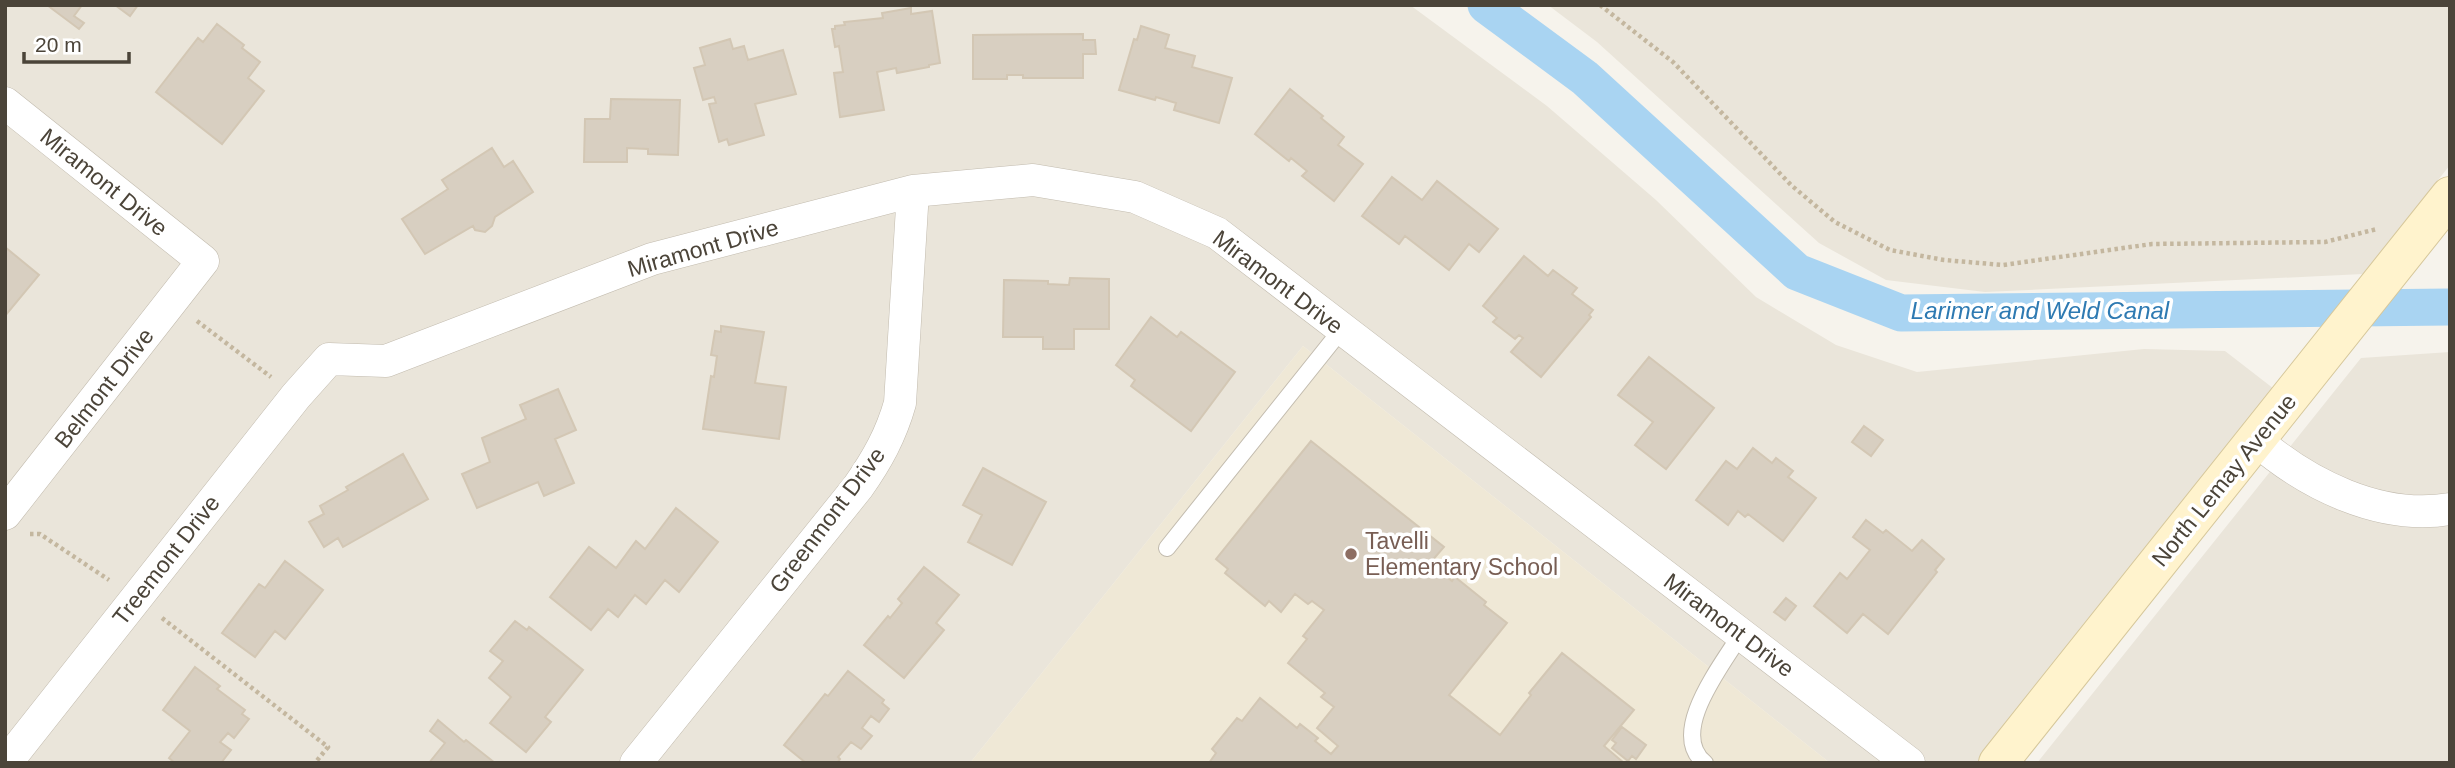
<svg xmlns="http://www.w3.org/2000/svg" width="2455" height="768" font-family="Arial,sans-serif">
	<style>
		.residential { fill: #eae5da }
		.education { fill: #efe8d6 }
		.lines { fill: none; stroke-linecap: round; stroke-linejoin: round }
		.canal { stroke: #a9d4f2; stroke-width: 37 }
		.building { fill: #d8cfc1; stroke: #d3c7b4; stroke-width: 2 }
		.lane-casing { stroke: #c2bbae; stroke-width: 18 }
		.street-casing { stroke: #c2bbae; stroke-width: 33 }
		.secondary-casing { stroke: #d6c79b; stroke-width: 40 }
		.path { stroke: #c4b79f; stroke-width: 4.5; stroke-dasharray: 3.5 3.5; stroke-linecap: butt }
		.lane { stroke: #fff; stroke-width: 16 }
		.street { stroke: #fff; stroke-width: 32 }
		.secondary { stroke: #fff3cd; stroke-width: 38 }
		.education-dot { fill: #8d6e63; stroke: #fff; stroke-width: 2.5 }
		.labels { text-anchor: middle; stroke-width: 7; stroke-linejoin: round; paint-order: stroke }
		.street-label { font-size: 23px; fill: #4b4439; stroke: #fff }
		.education-label { font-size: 23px; fill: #785e54; stroke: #fff; text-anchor: start }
		.water-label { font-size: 24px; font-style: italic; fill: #2e7ab2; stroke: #fff }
	</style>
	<rect width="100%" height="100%" fill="#f6f3ec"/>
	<!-- residential -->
	<path class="residential" d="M 5,5 L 1410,5 L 1547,106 L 1656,200 L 1756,297 L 1836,345 L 1917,372 L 2144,349 L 2225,351 L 2278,392 L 1980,763 L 1830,763 L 1303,346 L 970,763 L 5,763 Z
		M 1548,5 L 2450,5 L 2450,165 L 2363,274 L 1985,292 L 1886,280 L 1819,243 L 1597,42 Z
		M 2450,352 L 2450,763 L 2037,763 L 2361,358 Z"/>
	<!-- education -->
	<path class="education" d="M 1303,346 L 1830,763 L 970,763 Z"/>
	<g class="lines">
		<!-- canal -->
		<path class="canal" d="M 1486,5 L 1585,78 L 1797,272 L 1901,313 L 2450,307"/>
	</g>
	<!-- building -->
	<path class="building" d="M 47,5 L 82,5 L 74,16 L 84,23 L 79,29 Z
		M 115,5 L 138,5 L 130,16 Z
		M 911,8 L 911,14 L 932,11 L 940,63 L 929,65 L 929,67 L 897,73 L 896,68 L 877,72 L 884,110 L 840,117 L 834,73 L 843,72 L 839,46 L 835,47 L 832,29 L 835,29 L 835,26 L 845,25 L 844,22 L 883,18 L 882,13 Z
		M 217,24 L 244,45 L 242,48 L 260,62 L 248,78 L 264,91 L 222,144 L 156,92 L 198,38 L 203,42 Z
		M 1141,26 L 1169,35 L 1165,48 L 1195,56 L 1192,67 L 1232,78 L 1219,123 L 1174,110 L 1176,103 L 1156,97 L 1155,100 L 1119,90 L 1134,39 L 1137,40 Z
		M 1083,34 L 1083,40 L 1095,40 L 1096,54 L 1083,54 L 1083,78 L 1023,78 L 1023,75 L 1007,75 L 1007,79 L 973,79 L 973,35 Z
		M 730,39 L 733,49 L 744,46 L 748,60 L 783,50 L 796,94 L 755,104 L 764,135 L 729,145 L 727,139 L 719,142 L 709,104 L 716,103 L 714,97 L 703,100 L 694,68 L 705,65 L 700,48 Z
		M 1290,89 L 1323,116 L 1321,118 L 1344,137 L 1338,145 L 1363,164 L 1334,201 L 1302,176 L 1307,171 L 1291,158 L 1289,161 L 1255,134 Z
		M 611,99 L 680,100 L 678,155 L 648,154 L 648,149 L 627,148 L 627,162 L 584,162 L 585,119 L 610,119 Z
		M 492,148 L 504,167 L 513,161 L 533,192 L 495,217 L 492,226 L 485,232 L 475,230 L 473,226 L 425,254 L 402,219 L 448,189 L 442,180 Z
		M 1392,177 L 1422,200 L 1437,181 L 1498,229 L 1479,252 L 1469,244 L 1449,270 L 1405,236 L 1399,244 L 1362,216 Z
		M 5,247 L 39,275 L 5,316 Z
		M 1524,256 L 1548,276 L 1553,270 L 1577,288 L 1572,294 L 1593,310 L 1589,315 L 1591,317 L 1541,377 L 1511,352 L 1523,338 L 1519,335 L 1515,339 L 1493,322 L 1497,318 L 1483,306 Z
		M 1070,278 L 1109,279 L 1109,329 L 1074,329 L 1074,349 L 1043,349 L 1043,337 L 1003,337 L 1004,280 L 1048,281 L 1048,284 L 1069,285 Z
		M 1151,317 L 1177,337 L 1181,332 L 1235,372 L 1191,431 L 1131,386 L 1135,380 L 1116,365 Z
		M 721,326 L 764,332 L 755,383 L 786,387 L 779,439 L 703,429 L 711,376 L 714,377 L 717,356 L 711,355 L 715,331 L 721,332 Z
		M 1649,357 L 1714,408 L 1666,469 L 1635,445 L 1653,422 L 1618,395 Z
		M 558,389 L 576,430 L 555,439 L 574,483 L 544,496 L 538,482 L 477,508 L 462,474 L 490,462 L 482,438 L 526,419 L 520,405 Z
		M 1864,426 L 1883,440 L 1871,456 L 1852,442 Z
		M 1311,441 L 1444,547 L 1430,563 L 1452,581 L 1455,577 L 1486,602 L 1484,605 L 1507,623 L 1449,695 L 1500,735 L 1531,695 L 1529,693 L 1562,653 L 1634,710 L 1604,746 L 1624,763 L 1209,763 L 1216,753 L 1212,749 L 1237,718 L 1242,721 L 1260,698 L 1297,728 L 1300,724 L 1318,738 L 1315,741 L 1331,754 L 1338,746 L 1317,728 L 1334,707 L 1321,697 L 1325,693 L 1288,663 L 1307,639 L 1303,636 L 1324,610 L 1312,601 L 1308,604 L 1295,594 L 1281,612 L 1269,601 L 1265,606 L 1225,573 L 1228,569 L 1216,559 Z
		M 1753,448 L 1772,463 L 1776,458 L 1793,471 L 1788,477 L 1816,498 L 1783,541 L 1748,514 L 1745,517 L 1738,511 L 1728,525 L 1696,500 L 1726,461 L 1737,469 Z
		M 403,454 L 428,499 L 343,547 L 338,538 L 324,547 L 309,522 L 324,514 L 320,506 L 348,490 L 346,487 Z
		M 983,468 L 1046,502 L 1012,565 L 968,542 L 982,515 L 963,505 Z
		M 676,508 L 718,542 L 679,592 L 665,580 L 646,604 L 635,595 L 618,617 L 608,609 L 591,630 L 550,597 L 589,547 L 616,568 L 636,541 L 645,549 Z
		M 1866,520 L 1883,533 L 1886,530 L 1912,551 L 1922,540 L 1944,559 L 1935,570 L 1937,572 L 1888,634 L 1863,614 L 1847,633 L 1814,606 L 1840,573 L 1847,579 L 1870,550 L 1853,537 Z
		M 285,561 L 323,590 L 285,639 L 275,631 L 255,657 L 222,633 L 259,584 L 265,588 Z
		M 924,567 L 959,595 L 936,623 L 944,630 L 904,678 L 864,645 L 888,616 L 890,618 L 902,603 L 898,599 Z
		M 1786,598 L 1796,606 L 1785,620 L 1774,612 Z
		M 515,621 L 527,630 L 529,627 L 583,670 L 545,717 L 551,722 L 526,752 L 490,723 L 511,697 L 489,678 L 503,661 L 490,651 Z
		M 195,667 L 220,686 L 217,689 L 245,710 L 242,714 L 249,719 L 234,738 L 228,733 L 220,742 L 231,750 L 221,763 L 175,763 L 169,758 L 190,731 L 163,710 Z
		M 848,671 L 884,700 L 882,703 L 889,709 L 879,722 L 871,716 L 862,728 L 872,736 L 861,749 L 851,742 L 838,757 L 840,759 L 837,763 L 806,763 L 784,745 L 825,694 L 828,696 Z
		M 438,720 L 464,742 L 466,740 L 495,763 L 429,763 L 445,743 L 430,731 Z
		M 1622,727 L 1646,745 L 1636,759 L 1632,756 L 1628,761 L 1612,748 L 1616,743 L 1612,740 Z"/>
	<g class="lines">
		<defs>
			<path id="lane" d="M 1167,548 L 1342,329
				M 1705,763 C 1667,733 1723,664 1741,634"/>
			<path id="street" d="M 5,103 L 203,261 L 5,514
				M 2256,440 C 2307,484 2380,521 2450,509
				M 6,763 L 296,396 L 329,359 L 386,361 L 652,259 L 913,191 L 1033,180 L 1135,197 L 1217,233 L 1909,763
				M 636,763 L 858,487 C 877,460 891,435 900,403 L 913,191"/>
			<path id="secondary" d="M 1998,763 L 2450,196"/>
		</defs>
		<!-- lane casing -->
		<use href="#lane" class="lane-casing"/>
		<!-- street casing -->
		<use href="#street" class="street-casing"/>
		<!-- secondary casing -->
		<use href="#secondary" class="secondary-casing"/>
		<!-- path -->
		<path class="path" d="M 1600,5 L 1673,62 L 1791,185 L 1835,222 L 1890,250 L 1944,260 L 2003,265 L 2152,244 L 2325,242 L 2377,229
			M 197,321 L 271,377
			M 30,534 L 40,534 L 109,580
			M 162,618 L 328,747 L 315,763"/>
		<!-- lane -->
		<use href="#lane" class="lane"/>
		<!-- street -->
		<use href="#street" class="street"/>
		<!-- secondary -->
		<use href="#secondary" class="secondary"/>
	</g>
	<!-- markers -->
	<circle class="education-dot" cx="1351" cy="554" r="7"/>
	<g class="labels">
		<!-- street labels -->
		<g class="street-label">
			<text transform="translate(104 182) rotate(39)" y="8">Miramont Drive</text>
			<text transform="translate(703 248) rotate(-16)" y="8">Miramont Drive</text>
			<text transform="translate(1278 282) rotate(37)" y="8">Miramont Drive</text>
			<text transform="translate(104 388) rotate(-52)" y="8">Belmont Drive</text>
			<text transform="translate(2224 480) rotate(-51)" y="8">North Lemay Avenue</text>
			<text transform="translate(827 520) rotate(-53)" y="8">Greenmont Drive</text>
			<text transform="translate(166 560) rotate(-52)" y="8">Treemont Drive</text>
			<text transform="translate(1729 625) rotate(37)" y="8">Miramont Drive</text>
		</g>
		<!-- education labels -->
		<g class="education-label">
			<text x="1365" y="549">Tavelli<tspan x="1365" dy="26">Elementary School</tspan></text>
		</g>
		<!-- water labels -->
		<g class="water-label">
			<text x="2040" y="319">Larimer and Weld Canal</text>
		</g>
	</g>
	<!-- border -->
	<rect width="2455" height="768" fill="none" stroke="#4b4439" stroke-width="14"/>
	<!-- scale -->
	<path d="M24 52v10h105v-10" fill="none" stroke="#4b4439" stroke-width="3.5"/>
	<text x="35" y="52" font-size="21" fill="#4b4439" stroke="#ffffff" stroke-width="5" paint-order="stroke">20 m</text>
</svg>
